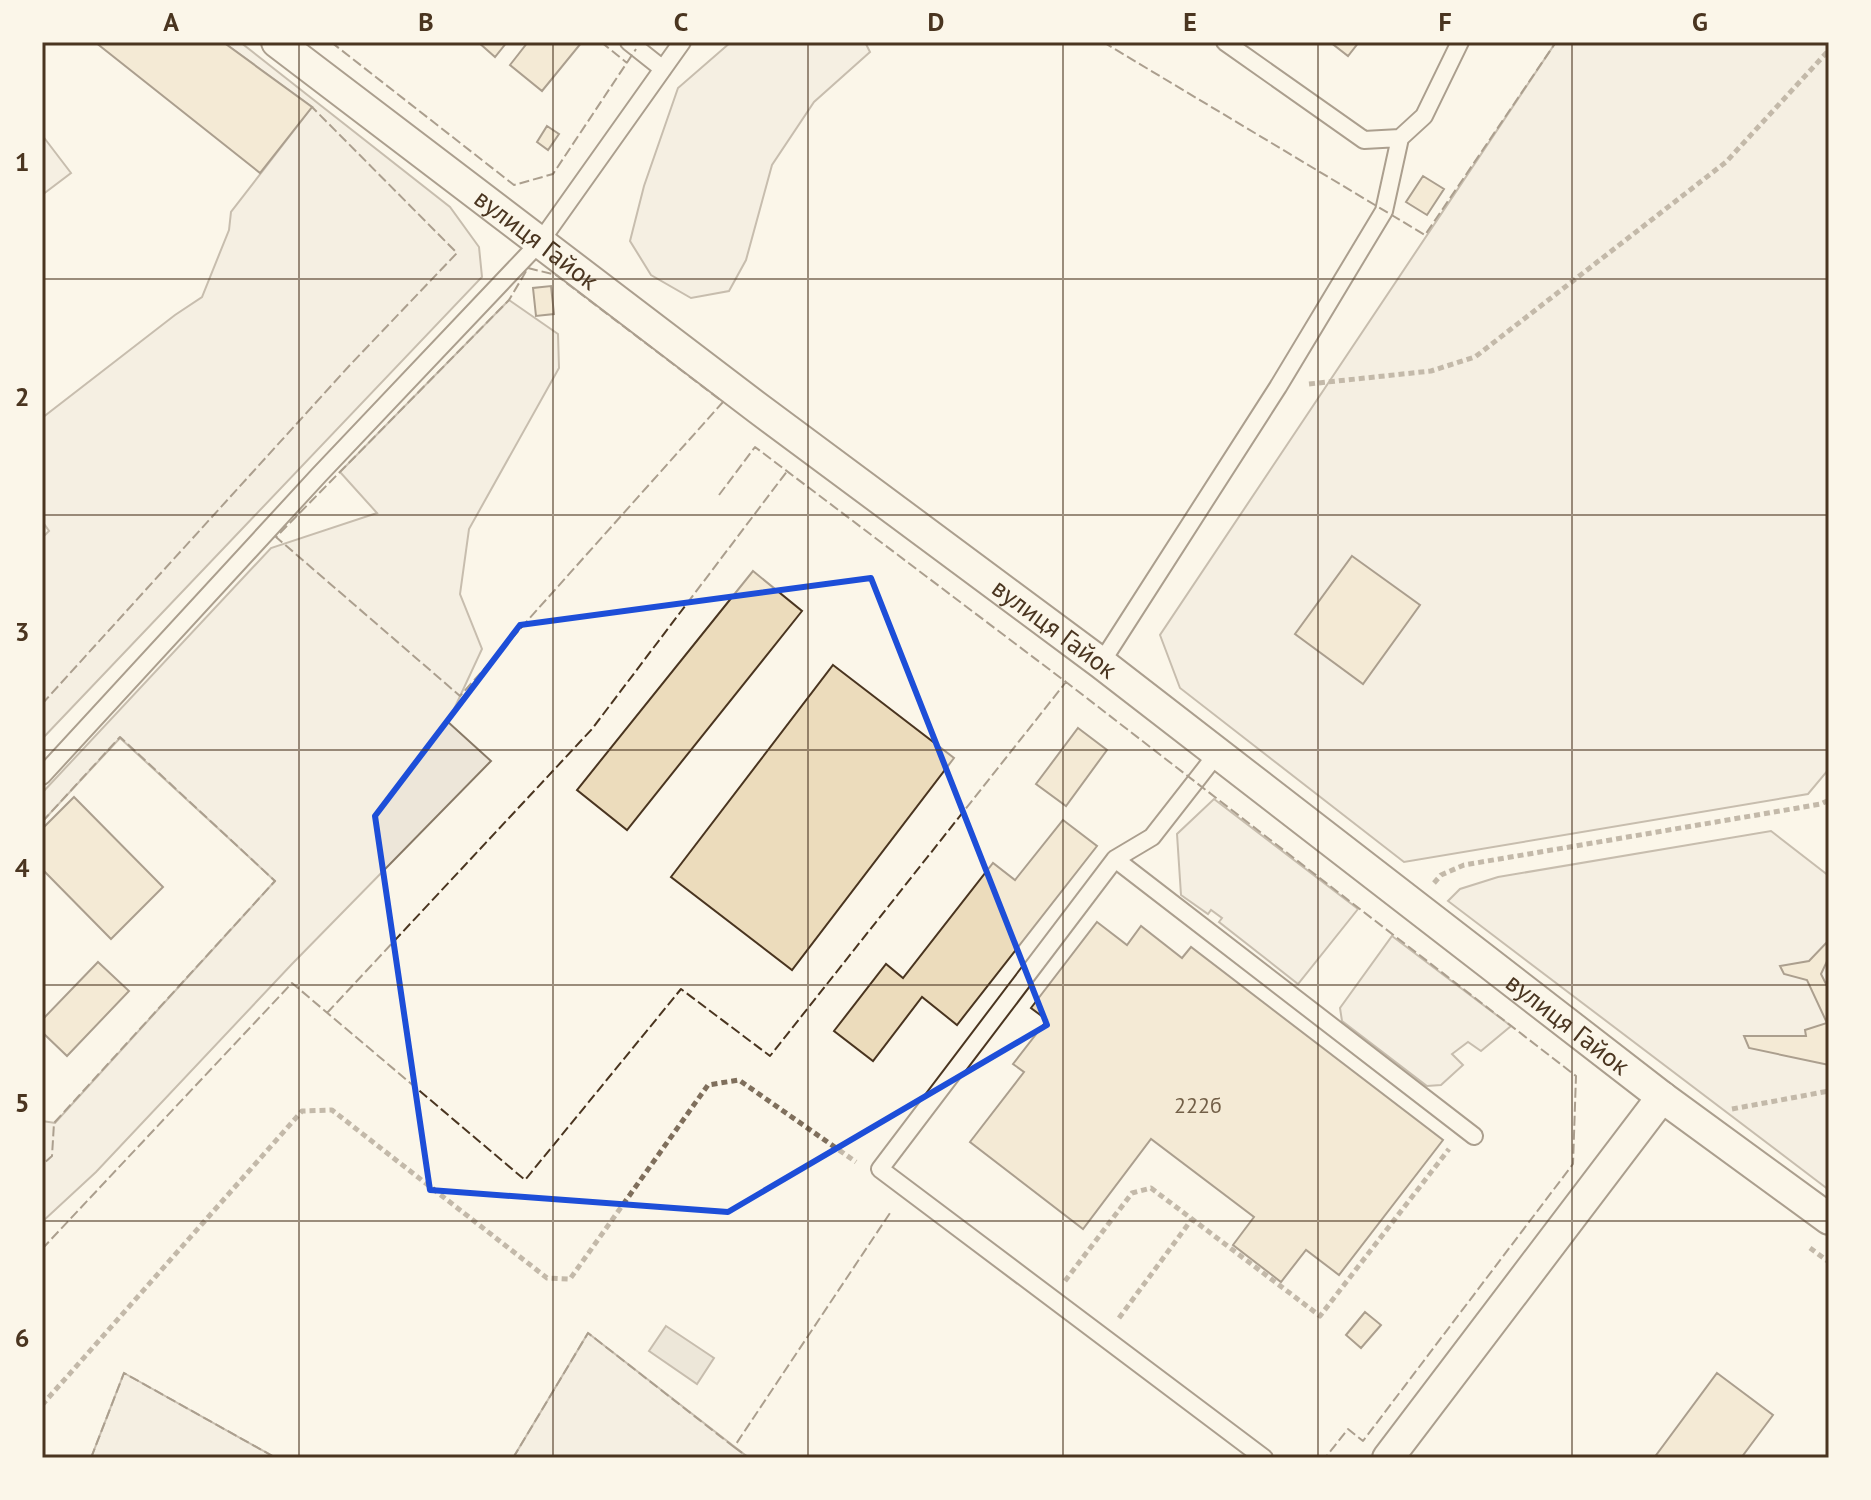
<svg xmlns="http://www.w3.org/2000/svg" width="1871" height="1500" font-family="'PT Sans',sans-serif">
	<style>
		.green { fill: #ede6d9; stroke: #887966; stroke-width: 2 }
		.water { fill: #dcd4c6; stroke: #887966; stroke-width: 2 }
		.building { fill: #ecdcbc; stroke: #4a3520; stroke-width: 2 }
		.lines { fill: none; stroke-linecap: round; stroke-linejoin: round }
		.service-casing { stroke: #4a3520; stroke-width: 20 }
		.minor-casing { stroke: #4a3520; stroke-width: 34 }
		.path { stroke: #7f6f5c; stroke-width: 5; stroke-dasharray: 6 4; stroke-linecap: butt }
		.service { stroke: #fbf6e9; stroke-width: 16 }
		.minor { stroke: #fbf6e9; stroke-width: 30 }
		.fence { stroke: #4a3520; stroke-width: 2; stroke-dasharray: 10 4; stroke-linecap: butt }
		.marked { fill: none; stroke: #1d4ed8; stroke-width: 6; stroke-linejoin: round }
		.grid { fill: none; stroke: #4a3520; stroke-width: 2; stroke-opacity: 0.55 }
		.labels { text-anchor: middle; stroke-width: 6; stroke-linejoin: round; paint-order: stroke }
		.number-label { font-size: 22px; fill: #725f47 }
		.street-label { font-size: 26px; fill: #4a3520; stroke: #fbf6e9 }
		.neatline { fill: none; stroke: #4a3520; stroke-width: 3 }
		.grid-label { font-size: 26px; text-anchor: middle; font-weight: bold; fill: #4a3520 }
	</style>
	<rect width="100%" height="100%" fill="#fbf6e9"/>
	<!-- green -->
	<path class="green" d="M 223,42 L 240,42 L 450,207 L 479,247 L 482,277 L 42,739 L 42,538 L 49,531 L 42,521 L 42,418 L 175,315 L 202,297 L 229,230 L 231,212 L 312,107 Z
		M 731,42 L 865,42 L 870,52 L 814,102 L 772,165 L 746,260 L 729,291 L 691,298 L 651,275 L 630,241 L 644,186 L 678,88 Z
		M 1556,42 L 1829,42 L 1829,769 L 1808,794 L 1404,862 L 1180,688 L 1160,635 Z
		M 42,135 L 71,173 L 42,195 Z
		M 509,300 L 558,334 L 559,368 L 469,529 L 460,594 L 482,649 L 448,722 L 491,761 L 292,964 L 96,1172 L 42,1222 L 42,1121 L 55,1123 L 275,881 L 120,738 L 42,822 L 42,793 L 271,548 L 377,513 L 340,472 Z
		M 1214,799 L 1358,909 L 1298,984 L 1219,922 L 1222,918 L 1211,910 L 1208,914 L 1181,895 L 1177,834 Z
		M 1771,831 L 1829,876 L 1829,1190 L 1448,901 L 1460,889 L 1498,877 Z
		M 1392,936 L 1511,1026 L 1481,1051 L 1468,1042 L 1452,1054 L 1463,1065 L 1441,1085 L 1427,1086 L 1342,1021 L 1340,1008 Z
		M 588,1333 L 749,1458 L 513,1458 Z
		M 124,1373 L 276,1458 L 91,1458 Z"/>
	<!-- water -->
	<path class="water" d="M 666,1326 L 714,1358 L 697,1384 L 649,1351 Z"/>
	<!-- building -->
	<path class="building" d="M 95,42 L 223,42 L 312,107 L 260,173 Z
		M 478,42 L 507,42 L 495,57 Z
		M 528,42 L 582,42 L 542,91 L 510,65 Z
		M 1330,42 L 1359,42 L 1348,56 Z
		M 547,126 L 559,134 L 548,150 L 537,142 Z
		M 1423,176 L 1444,189 L 1427,215 L 1406,202 Z
		M 551,286 L 554,314 L 536,316 L 533,288 Z
		M 1352,556 L 1420,605 L 1363,684 L 1295,634 Z
		M 753,571 L 802,611 L 627,830 L 577,790 Z
		M 833,665 L 954,758 L 792,970 L 671,877 Z
		M 1078,728 L 1107,750 L 1066,806 L 1036,784 Z
		M 74,797 L 163,887 L 111,939 L 42,869 L 42,829 Z
		M 1063,820 L 1097,846 L 957,1025 L 922,997 L 873,1061 L 834,1031 L 886,964 L 903,978 L 993,863 L 1015,880 Z
		M 1097,922 L 1127,945 L 1141,926 L 1182,958 L 1191,947 L 1443,1140 L 1339,1275 L 1306,1250 L 1281,1282 L 1233,1245 L 1254,1217 L 1151,1139 L 1083,1229 L 970,1142 L 1024,1072 L 1013,1064 L 1047,1020 L 1031,1008 Z
		M 1829,940 L 1829,957 L 1821,974 L 1829,990 L 1829,1065 L 1749,1048 L 1744,1036 L 1806,1036 L 1805,1030 L 1827,1023 L 1807,980 L 1784,974 L 1780,966 L 1809,961 Z
		M 98,962 L 129,991 L 67,1056 L 42,1032 L 42,1020 Z
		M 1365,1312 L 1381,1325 L 1361,1348 L 1346,1335 Z
		M 1717,1373 L 1773,1415 L 1741,1458 L 1654,1458 Z"/>
	<g class="lines">
		<defs>
			<path id="service" d="M 629,42 L 663,69
				M 1225,42 L 1364,140 L 1400,138
				M 1101,663 L 1278,387 L 1384,211 L 1400,138 L 1424,116 L 1460,42
				M 1216,755 L 1152,837 L 1115,859 L 880,1169 L 1264,1458
				M 42,776 L 319,475 L 540,242 L 682,42
				M 1115,859 L 1474,1136"/>
			<g id="minor">
				<path id="s1" d="M 277,42 L 759,409 L 1101,663 L 1662,1097 L 1829,1219"/>
				<path d="M 1388,1458 L 1662,1097"/>
			</g>
		</defs>
		<!-- service casing -->
		<use href="#service" class="service-casing"/>
		<!-- minor casing -->
		<use href="#minor" class="minor-casing"/>
		<!-- path -->
		<path class="path" d="M 1309,384 L 1431,371 L 1475,357 L 1726,162 L 1829,50
			M 1434,883 L 1441,875 L 1464,865 L 1821,804 L 1829,800
			M 1732,1109 L 1829,1091
			M 1810,1248 L 1829,1262
			M 1065,1281 L 1132,1193 L 1151,1188 L 1320,1316 L 1449,1149
			M 1119,1318 L 1192,1219
			M 42,1405 L 302,1111 L 332,1110 L 547,1278 L 570,1279 L 708,1085 L 739,1080 L 856,1162"/>
		<!-- service -->
		<use href="#service" class="service"/>
		<!-- minor -->
		<use href="#minor" class="minor"/>
		<!-- fence -->
		<path class="fence" d="M 331,42 L 514,185 L 553,174 L 636,49
			M 601,42 L 627,63
			M 1103,42 L 1425,235 L 1556,42
			M 528,268 L 556,275 L 723,402 L 460,696 L 276,537 L 509,300 Z
			M 719,495 L 755,447 L 1066,682 L 1576,1076 L 1573,1164 L 1363,1441 L 1348,1429 L 1325,1458
			M 42,704 L 350,365 L 457,253 L 312,107
			M 42,822 L 120,737 L 275,881 L 54,1123 L 52,1156 L 42,1165
			M 327,1013 L 592,729 L 788,470
			M 42,1249 L 292,983 L 525,1180 L 681,989 L 770,1056 L 1066,682
			M 734,1447 L 749,1458
			M 91,1458 L 124,1373 L 276,1458
			M 513,1458 L 588,1333 L 734,1447 L 892,1210"/>
	</g>
	<!-- marked area -->
	<path d="M0 0H1871V1500H0ZM 871,578 L 1047,1025 L 728,1212 L 430,1190 L 375,816 L 520,625 Z" fill="#fbf6e9" fill-opacity=".55" fill-rule="evenodd"/>
	<path class="marked" d="M 871,578 L 1047,1025 L 728,1212 L 430,1190 L 375,816 L 520,625 Z"/>
	<!-- grid -->
	<path class="grid" d="M 299,42 L 299,1458M 553,42 L 553,1458M 808,42 L 808,1458M 1063,42 L 1063,1458M 1318,42 L 1318,1458M 1572,42 L 1572,1458M 42,279 L 1829,279M 42,515 L 1829,515M 42,750 L 1829,750M 42,985 L 1829,985M 42,1221 L 1829,1221"/>
	<g class="labels">
		<!-- number labels -->
		<g class="number-label">
			<text x="1198" y="1113">222б</text>
		</g>
		<!-- street labels -->
		<g class="street-label">
			<text dy="9" stroke="none"><textPath href="#s1" startOffset="326">вулиця Гайок</textPath></text>
			<text dy="9" stroke="none"><textPath href="#s1" startOffset="974">вулиця Гайок</textPath></text>
			<text dy="9" stroke="none"><textPath href="#s1" startOffset="1622">вулиця Гайок</textPath></text>
		</g>
	</g>
	<!-- border -->
	<rect width="1871" height="1500" fill="none" stroke="#fbf6e9" stroke-width="88"/>
	<rect x="44" y="44" width="1783" height="1412" class="neatline"/>
	<g class="grid-label">
		<text x="171" y="31">A</text>
		<text x="426" y="31">B</text>
		<text x="681" y="31">C</text>
		<text x="936" y="31">D</text>
		<text x="1190" y="31">E</text>
		<text x="1445" y="31">F</text>
		<text x="1700" y="31">G</text>
		<text x="22" y="171">1</text>
		<text x="22" y="406">2</text>
		<text x="22" y="641">3</text>
		<text x="22" y="877">4</text>
		<text x="22" y="1112">5</text>
		<text x="22" y="1347">6</text>
	</g>
</svg>
